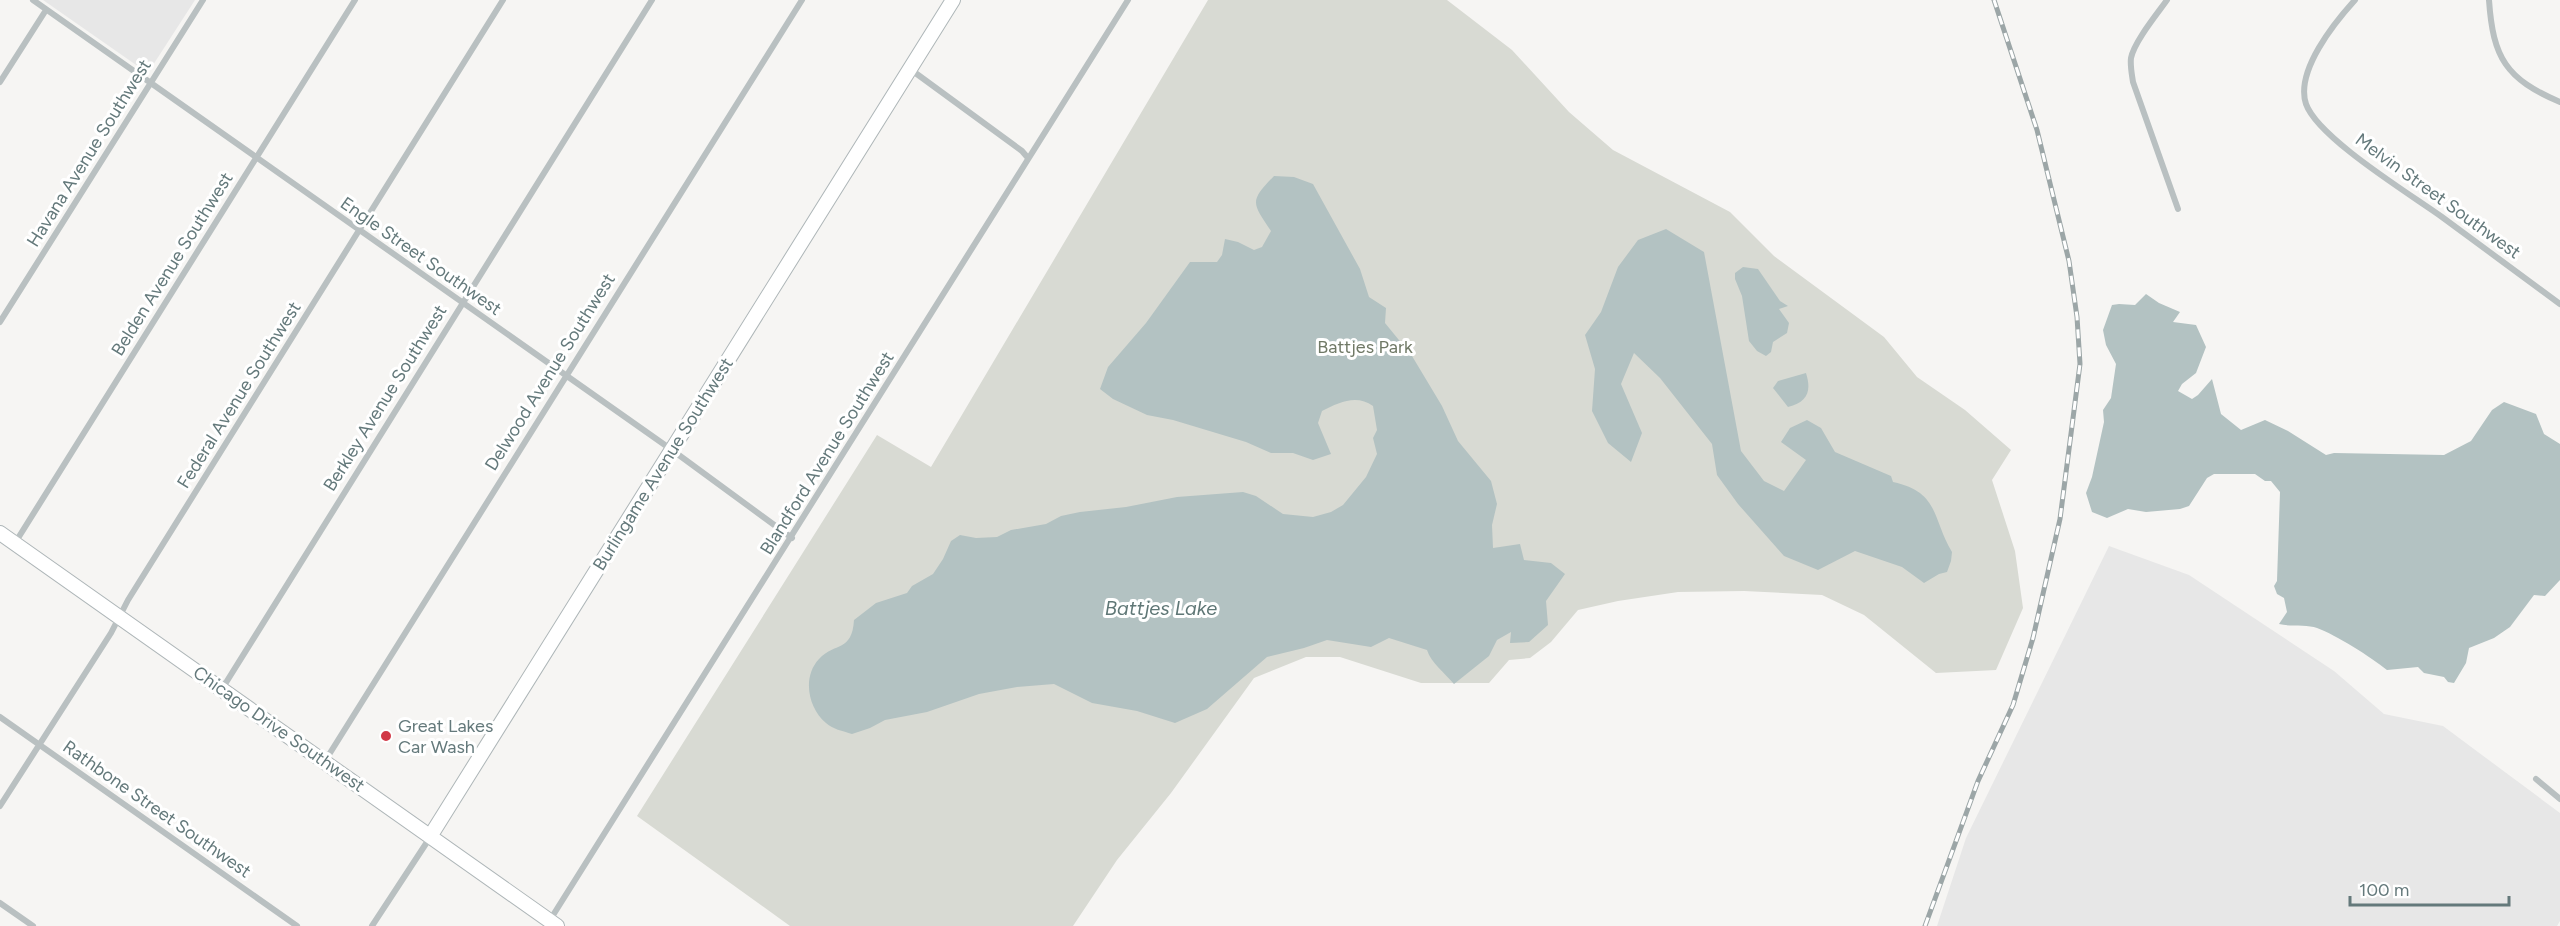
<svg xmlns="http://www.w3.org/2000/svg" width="2560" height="926" font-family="Figtree,sans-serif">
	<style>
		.built { fill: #e7e7e7 }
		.green { fill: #d8dad3 }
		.water { fill: #b3c2c2 }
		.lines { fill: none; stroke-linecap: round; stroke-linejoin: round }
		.secondary-casing { stroke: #aeb6b8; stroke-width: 16 }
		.street { stroke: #b9c0c1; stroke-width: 6 }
		.secondary { stroke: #fff; stroke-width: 14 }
		.rail-casing { stroke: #9ca6a7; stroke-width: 5 }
		.rail { stroke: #fff; stroke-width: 3; stroke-dasharray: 9; stroke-linecap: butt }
		.poi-dot { fill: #d13846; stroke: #fff; stroke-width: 2 }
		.labels { text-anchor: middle; stroke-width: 6; stroke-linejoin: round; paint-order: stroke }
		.street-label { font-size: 18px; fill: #64797b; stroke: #fff }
		.park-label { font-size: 18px; fill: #707966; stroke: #fff }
		.poi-label { font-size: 18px; fill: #64797b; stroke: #fff; text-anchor: start }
		.water-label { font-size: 20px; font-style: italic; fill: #5f7776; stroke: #fff }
	</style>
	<rect width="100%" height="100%" fill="#f6f5f3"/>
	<!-- built -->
	<path class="built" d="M 43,0 L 195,0 L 153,65 L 139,67 Z
		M 2109,546 L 2189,575 L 2334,671 L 2384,714 L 2443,726 L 2560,813 L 2560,921 L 2557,926 L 1937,926 L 1966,838 Z"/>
	<!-- green -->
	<path class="green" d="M 1208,0 L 1447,0 L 1512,50 L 1569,112 L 1613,150 L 1730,212 L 1774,256 L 1884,337 L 1917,377 L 1965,410 L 2011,450 L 1992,480 L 2015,551 L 2023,608 L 1996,670 L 1936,673 L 1864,615 L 1822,595 L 1744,591 L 1678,592 L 1618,601 L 1578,610 L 1551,642 L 1530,658 L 1509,660 L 1489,683 L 1421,683 L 1340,657 L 1306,657 L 1254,678 L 1171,793 L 1117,860 L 1073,926 L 790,926 L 637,816 L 877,435 L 931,467 Z"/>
	<!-- water -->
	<path class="water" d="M 1274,176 L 1294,177 L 1313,184 L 1360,269 L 1369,297 L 1386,308 L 1385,323 L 1412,356 L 1442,406 L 1458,441 L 1491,481 L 1497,504 L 1492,525 L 1493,548 L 1520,544 L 1524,560 L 1551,563 L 1565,574 L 1546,601 L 1548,625 L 1529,642 L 1510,643 L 1511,632 L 1497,640 L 1489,656 L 1454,684 C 1445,673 1431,663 1427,650 L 1389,638 L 1371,647 L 1327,640 L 1304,648 L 1267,657 L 1207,709 L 1175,723 L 1137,711 L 1092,703 L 1054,684 L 1017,687 L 979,694 L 927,712 L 885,720 L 870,728 L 852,734 C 843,731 832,729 826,723 C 808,708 802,677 819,659 C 835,642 852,652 854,620 L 876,603 L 907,593 L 912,586 L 933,574 L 943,559 L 951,541 L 960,535 L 976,538 L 997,537 L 1011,530 L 1046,524 L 1061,516 L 1080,512 L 1126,507 L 1177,497 L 1243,492 L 1256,496 L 1283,514 L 1313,517 L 1331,512 L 1343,505 L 1366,477 L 1377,454 L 1373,438 L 1377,430 L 1373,406 C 1357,394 1339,402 1322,411 L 1318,423 L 1331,454 L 1313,460 L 1293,453 L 1271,453 L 1246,442 L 1173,420 L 1147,415 L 1113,399 L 1100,389 L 1108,367 L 1146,323 L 1190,262 L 1217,262 L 1222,255 L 1225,239 L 1238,242 L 1254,250 L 1262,247 L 1271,231 C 1252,202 1249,202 1274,176 Z
		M 1666,229 L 1704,252 L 1741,451 L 1764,481 L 1784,491 L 1806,460 L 1781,442 L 1790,428 L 1807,420 L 1821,428 L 1835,452 L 1891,476 L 1893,482 C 1940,492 1932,519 1952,552 L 1951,561 L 1947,572 L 1939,574 L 1924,583 L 1902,567 L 1855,551 L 1818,570 L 1784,556 L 1738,504 L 1717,475 L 1712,444 L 1660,378 L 1634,353 L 1621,384 L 1642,433 L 1631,462 L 1608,443 L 1592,411 L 1595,369 L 1585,335 L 1601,312 L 1618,267 L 1638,240 Z
		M 1743,267 L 1758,269 L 1780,301 L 1788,306 L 1779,309 L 1789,323 L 1787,333 L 1773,342 L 1771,352 L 1766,356 L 1757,351 L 1749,341 L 1742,296 L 1735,279 L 1735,273 Z
		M 2146,294 L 2159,303 L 2180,312 L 2173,322 L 2196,325 L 2206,347 L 2196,373 L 2182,384 L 2178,391 L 2192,399 L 2198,395 L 2212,379 L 2221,414 L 2241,430 L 2265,420 L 2288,431 L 2326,455 L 2334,453 L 2444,455 L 2471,441 L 2492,410 L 2504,402 L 2536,414 L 2544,434 L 2560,444 L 2560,580 L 2545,596 L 2534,595 L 2510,627 L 2494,638 L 2469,648 L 2466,663 L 2454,683 L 2448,682 L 2444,677 L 2424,673 L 2418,667 L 2387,670 C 2371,657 2336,635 2317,628 C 2307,624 2291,627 2279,624 L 2287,612 L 2284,598 L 2277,594 L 2274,586 L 2277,581 L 2280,492 L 2271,481 L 2265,481 L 2255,474 L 2214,474 L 2207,478 L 2189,506 L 2180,509 L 2146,512 L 2128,509 L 2107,518 L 2092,512 L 2086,493 L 2092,477 L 2104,422 L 2103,410 L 2111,398 L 2116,364 L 2106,345 L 2103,330 L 2112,305 L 2119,304 L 2135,305 Z
		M 1806,373 C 1812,392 1807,402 1788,407 L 1773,388 L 1778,381 Z"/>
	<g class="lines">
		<defs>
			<path id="secondary" d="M 0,533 L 557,926
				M 431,835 L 953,0"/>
		</defs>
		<!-- secondary casing -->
		<use href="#secondary" class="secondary-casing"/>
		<!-- street -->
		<path class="street" d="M 33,0 L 672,450 L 792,538
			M 2167,0 C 2157,14 2134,42 2131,58 C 2130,66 2132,75 2133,82 L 2178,209
			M 2355,0 C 2335,22 2295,71 2306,104 C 2318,138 2410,194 2442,217 C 2481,246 2521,275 2560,304
			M 2489,0 C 2493,58 2506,79 2560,102
			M 910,69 L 1022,151 L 1028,158
			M 0,82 L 46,10
			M 0,322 L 203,0
			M 15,543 L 355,0
			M 222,689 L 652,0
			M 0,717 L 297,926
			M 325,761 L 802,0
			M 2536,779 L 2560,799
			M 0,806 L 111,633 L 128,600 L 503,0
			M 0,903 L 33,926
			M 550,920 L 1128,0
			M 372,926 L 431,836"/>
		<!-- secondary -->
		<use href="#secondary" class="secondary"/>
		<defs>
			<path id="rail" d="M 1925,926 L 1978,781 L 2013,705 L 2033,638 L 2060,519 L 2080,364 L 2077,317 L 2069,261 L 2037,130 L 1994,0"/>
		</defs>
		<!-- rail casing -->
		<use href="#rail" class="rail-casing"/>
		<!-- rail -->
		<use href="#rail" class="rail"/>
	</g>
	<!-- markers -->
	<circle class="poi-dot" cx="386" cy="736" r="6"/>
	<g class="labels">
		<!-- street labels -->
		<g class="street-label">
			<text transform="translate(89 153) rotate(-58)" y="6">Havana Avenue Southwest</text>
			<text transform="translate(2438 196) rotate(36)" y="6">Melvin Street Southwest</text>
			<text transform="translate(421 256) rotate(35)" y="6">Engle Street Southwest</text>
			<text transform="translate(172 264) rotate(-58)" y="6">Belden Avenue Southwest</text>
			<text transform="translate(550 372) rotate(-58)" y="6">Delwood Avenue Southwest</text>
			<text transform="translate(239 395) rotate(-58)" y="6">Federal Avenue Southwest</text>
			<text transform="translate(385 398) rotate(-58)" y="6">Berkley Avenue Southwest</text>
			<text transform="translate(827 453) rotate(-58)" y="6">Blandford Avenue Southwest</text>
			<text transform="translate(663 464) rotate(-58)" y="6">Burlingame Avenue Southwest</text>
			<text transform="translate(279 729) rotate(35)" y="6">Chicago Drive Southwest</text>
			<text transform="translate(157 809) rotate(35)" y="6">Rathbone Street Southwest</text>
		</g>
		<!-- park labels -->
		<g class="park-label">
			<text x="1365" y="353">Battjes Park</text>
		</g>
		<!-- poi labels -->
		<g class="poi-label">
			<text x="398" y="732">Great Lakes<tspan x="398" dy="21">Car Wash</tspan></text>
		</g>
		<!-- water labels -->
		<g class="water-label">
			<text x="1161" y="615">Battjes Lake</text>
		</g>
	</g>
	<!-- scale -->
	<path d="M2350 896v9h159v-9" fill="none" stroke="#64797b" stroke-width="3"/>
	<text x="2359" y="896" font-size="18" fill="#64797b" stroke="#ffffff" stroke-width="4.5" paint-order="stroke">100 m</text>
</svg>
